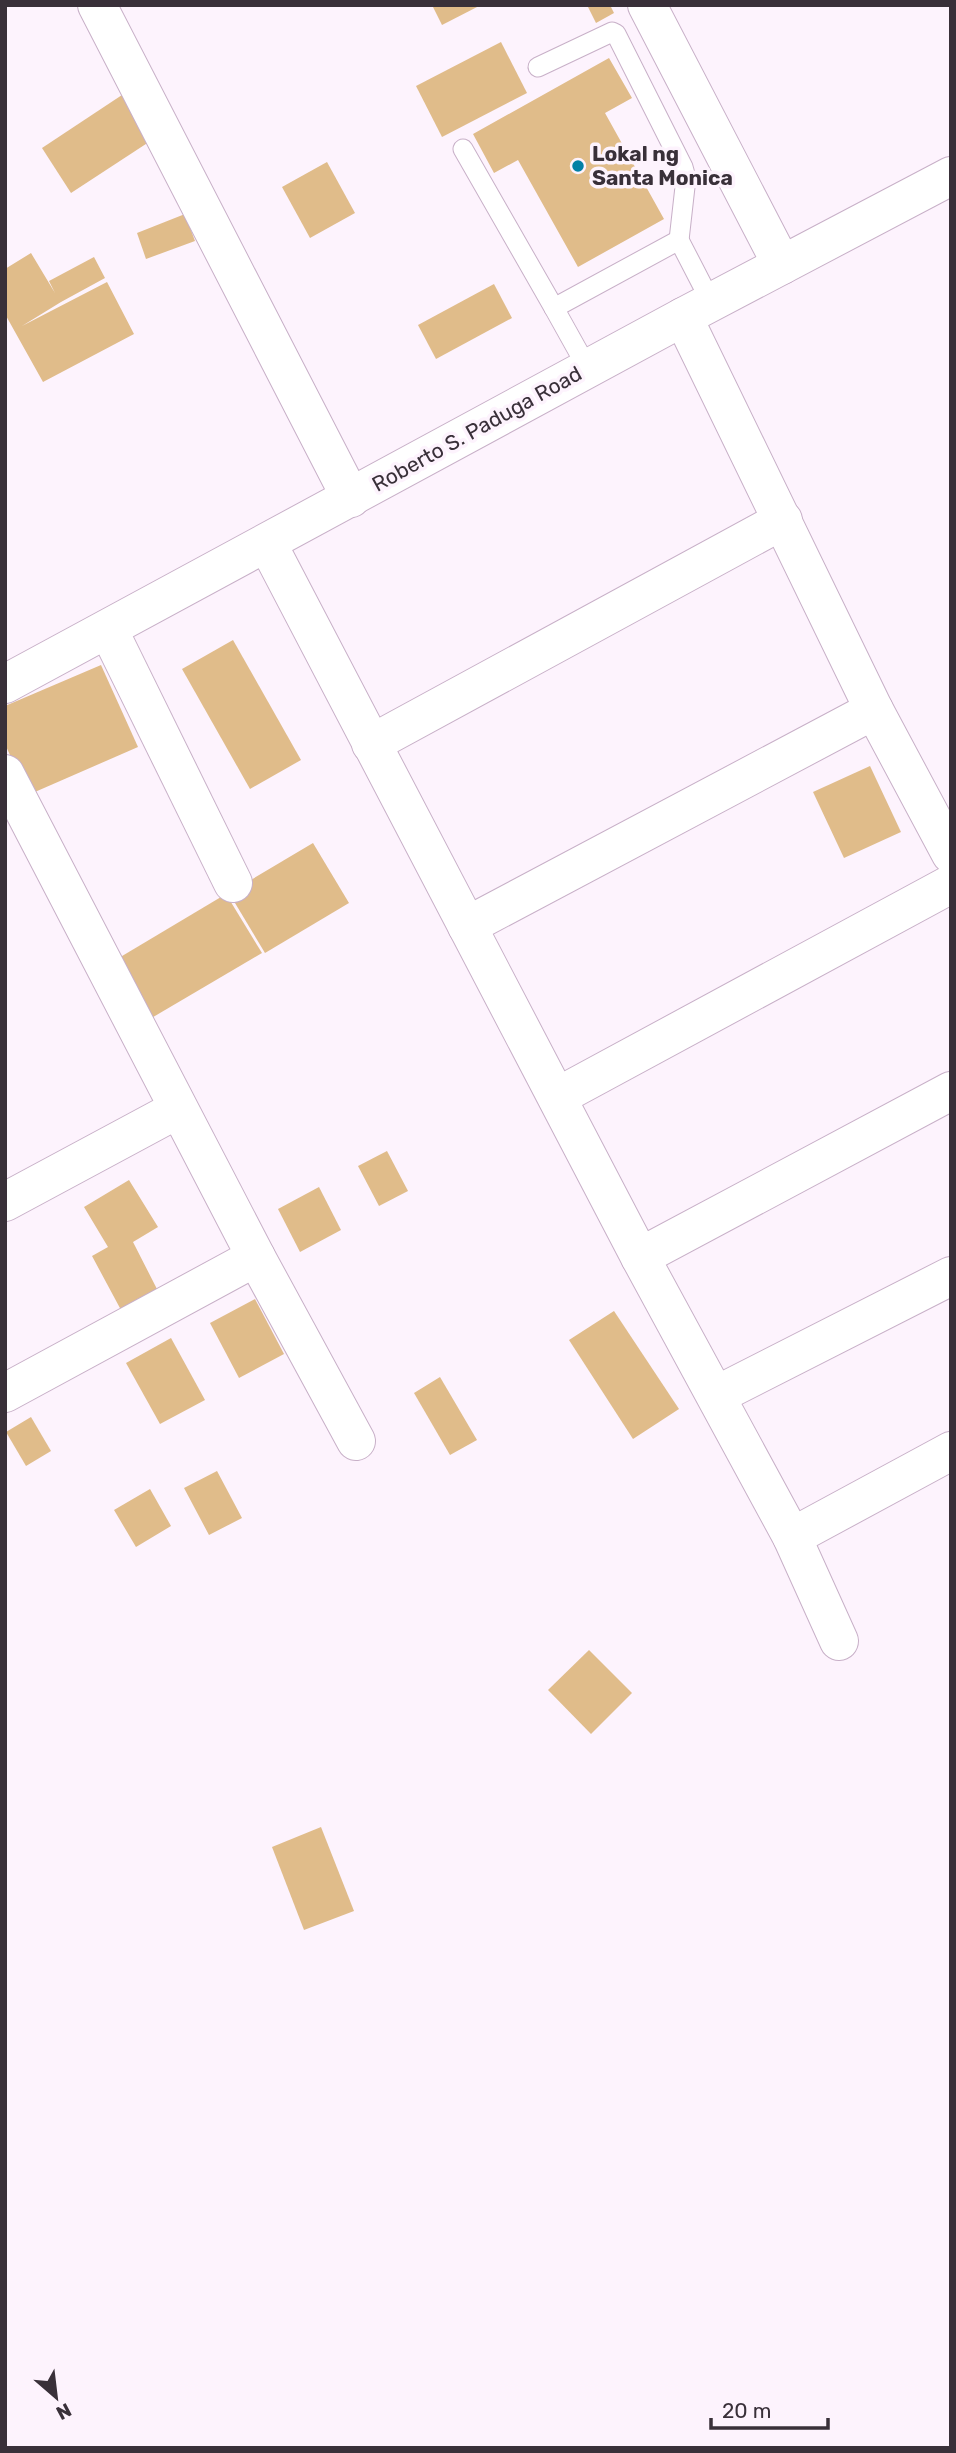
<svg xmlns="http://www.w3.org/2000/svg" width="956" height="2453" viewBox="0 0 956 2453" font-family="Rubik,sans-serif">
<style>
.building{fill:#e0bc8a}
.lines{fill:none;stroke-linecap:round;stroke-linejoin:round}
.service-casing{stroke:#c8b0c8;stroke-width:21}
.minor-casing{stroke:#c8b0c8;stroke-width:40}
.tertiary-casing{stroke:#c8b0c8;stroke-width:40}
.service{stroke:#fff;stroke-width:19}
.minor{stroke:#fff;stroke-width:38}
.tertiary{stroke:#fff;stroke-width:38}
.poi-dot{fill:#0280a5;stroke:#fdf3fd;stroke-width:2.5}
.labels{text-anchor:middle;stroke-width:7;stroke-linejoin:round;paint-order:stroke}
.poi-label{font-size:21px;font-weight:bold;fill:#393039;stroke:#fdf3fd;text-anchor:start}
.street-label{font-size:21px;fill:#393039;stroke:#fdf3fd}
</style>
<rect width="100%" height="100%" fill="#fdf3fd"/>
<!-- building -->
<g class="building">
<path d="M432 5H481L442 25Z"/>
<path d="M587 5H610L614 13 596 23Z"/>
<path d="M501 42 527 93 442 137 416 86Z"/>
<path d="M609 58 632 98 605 113 664 219 578 267 518 160 494 173 473 134Z"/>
<path d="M122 95 152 140 71 193 42 148Z"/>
<path d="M327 162 355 213 310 238 282 187Z"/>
<path d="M185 214 195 241 146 259 137 233Z"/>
<path d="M31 253 55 293 49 281 94 257 105 278 61 302 22 326 107 282 134 334 43 382 5 314V269Z"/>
<path d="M494 284 512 318 436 359 418 325Z"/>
<path d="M233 640 301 760 250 789 182 669Z"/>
<path d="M101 665 138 747 28 795 5 744V706Z"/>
<path d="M870 766 901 832 844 858 813 792Z"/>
<path d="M313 843 349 903 265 953 229 893Z"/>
<path d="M226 894 262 953 143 1023 107 965Z"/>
<path d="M387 1151 408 1191 379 1206 358 1166Z"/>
<path d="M129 1180 158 1227 133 1242 158 1291 121 1310 92 1256 108 1247 84 1207Z"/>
<path d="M319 1187 341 1230 300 1252 278 1209Z"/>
<path d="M255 1299 284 1354 239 1378 210 1323Z"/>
<path d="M614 1311 679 1409 633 1439 569 1340Z"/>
<path d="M171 1338 205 1400 160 1424 126 1363Z"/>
<path d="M440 1377 477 1440 450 1455 414 1393Z"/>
<path d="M31 1417 51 1451 26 1466 6 1432Z"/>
<path d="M217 1471 242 1518 209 1535 184 1488Z"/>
<path d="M150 1489 171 1526 136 1547 114 1510Z"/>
<path d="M589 1650 632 1693 591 1734 548 1690Z"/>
<path d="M321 1827 354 1911 304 1930 272 1847Z"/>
</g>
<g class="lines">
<defs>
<g id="service">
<path d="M538 67 612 32 616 34 683 167 686 178 679 240"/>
<path d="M463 149 554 308"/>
<path d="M588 369 554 308 679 240 711 302"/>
</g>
<g id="minor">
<path d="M97 5 351 498"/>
<path d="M647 5 782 265"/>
<path d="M683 317 874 710 951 854"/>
<path d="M267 543 640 1257 792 1537 839 1641"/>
<path d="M108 629 233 883"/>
<path d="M371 744 783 520"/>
<path d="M5 774 256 1257 5 1393"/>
<path d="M467 926 874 710"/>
<path d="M557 1097 951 884"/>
<path d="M5 1202 178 1109"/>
<path d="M256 1257 356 1441"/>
<path d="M640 1257 951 1091"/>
<path d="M717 1395 951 1276"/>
<path d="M792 1537 951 1451"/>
</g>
<path id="tertiary" d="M5 684 683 317 951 176"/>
</defs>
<!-- service casing -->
<use href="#service" class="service-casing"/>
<!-- minor casing -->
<use href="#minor" class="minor-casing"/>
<!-- tertiary casing -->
<use href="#tertiary" class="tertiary-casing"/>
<!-- service -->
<use href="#service" class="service"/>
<!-- minor -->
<use href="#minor" class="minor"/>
<!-- tertiary -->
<use href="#tertiary" class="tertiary"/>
</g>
<!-- markers -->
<circle class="poi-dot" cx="578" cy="166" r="7"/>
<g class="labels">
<!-- poi labels -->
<g class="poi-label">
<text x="592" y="161">Lokal ng<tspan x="592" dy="24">Santa Monica</tspan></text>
</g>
<!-- street labels -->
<g class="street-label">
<text transform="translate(477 429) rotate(-29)" y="7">Roberto S. Paduga Road</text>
</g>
</g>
<!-- border -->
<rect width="956" height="2453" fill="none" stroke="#393039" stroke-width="14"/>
<!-- north arrow -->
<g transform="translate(56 2397) rotate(152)" stroke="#fdf3fd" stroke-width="5" paint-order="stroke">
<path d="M0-5L12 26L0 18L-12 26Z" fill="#393039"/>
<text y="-10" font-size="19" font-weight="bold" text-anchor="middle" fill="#393039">N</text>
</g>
<!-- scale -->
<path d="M711 2418v10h117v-10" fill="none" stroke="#393039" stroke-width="3.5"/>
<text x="722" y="2418" font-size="21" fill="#393039" stroke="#fdf3fd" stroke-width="5" paint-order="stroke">20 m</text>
</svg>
